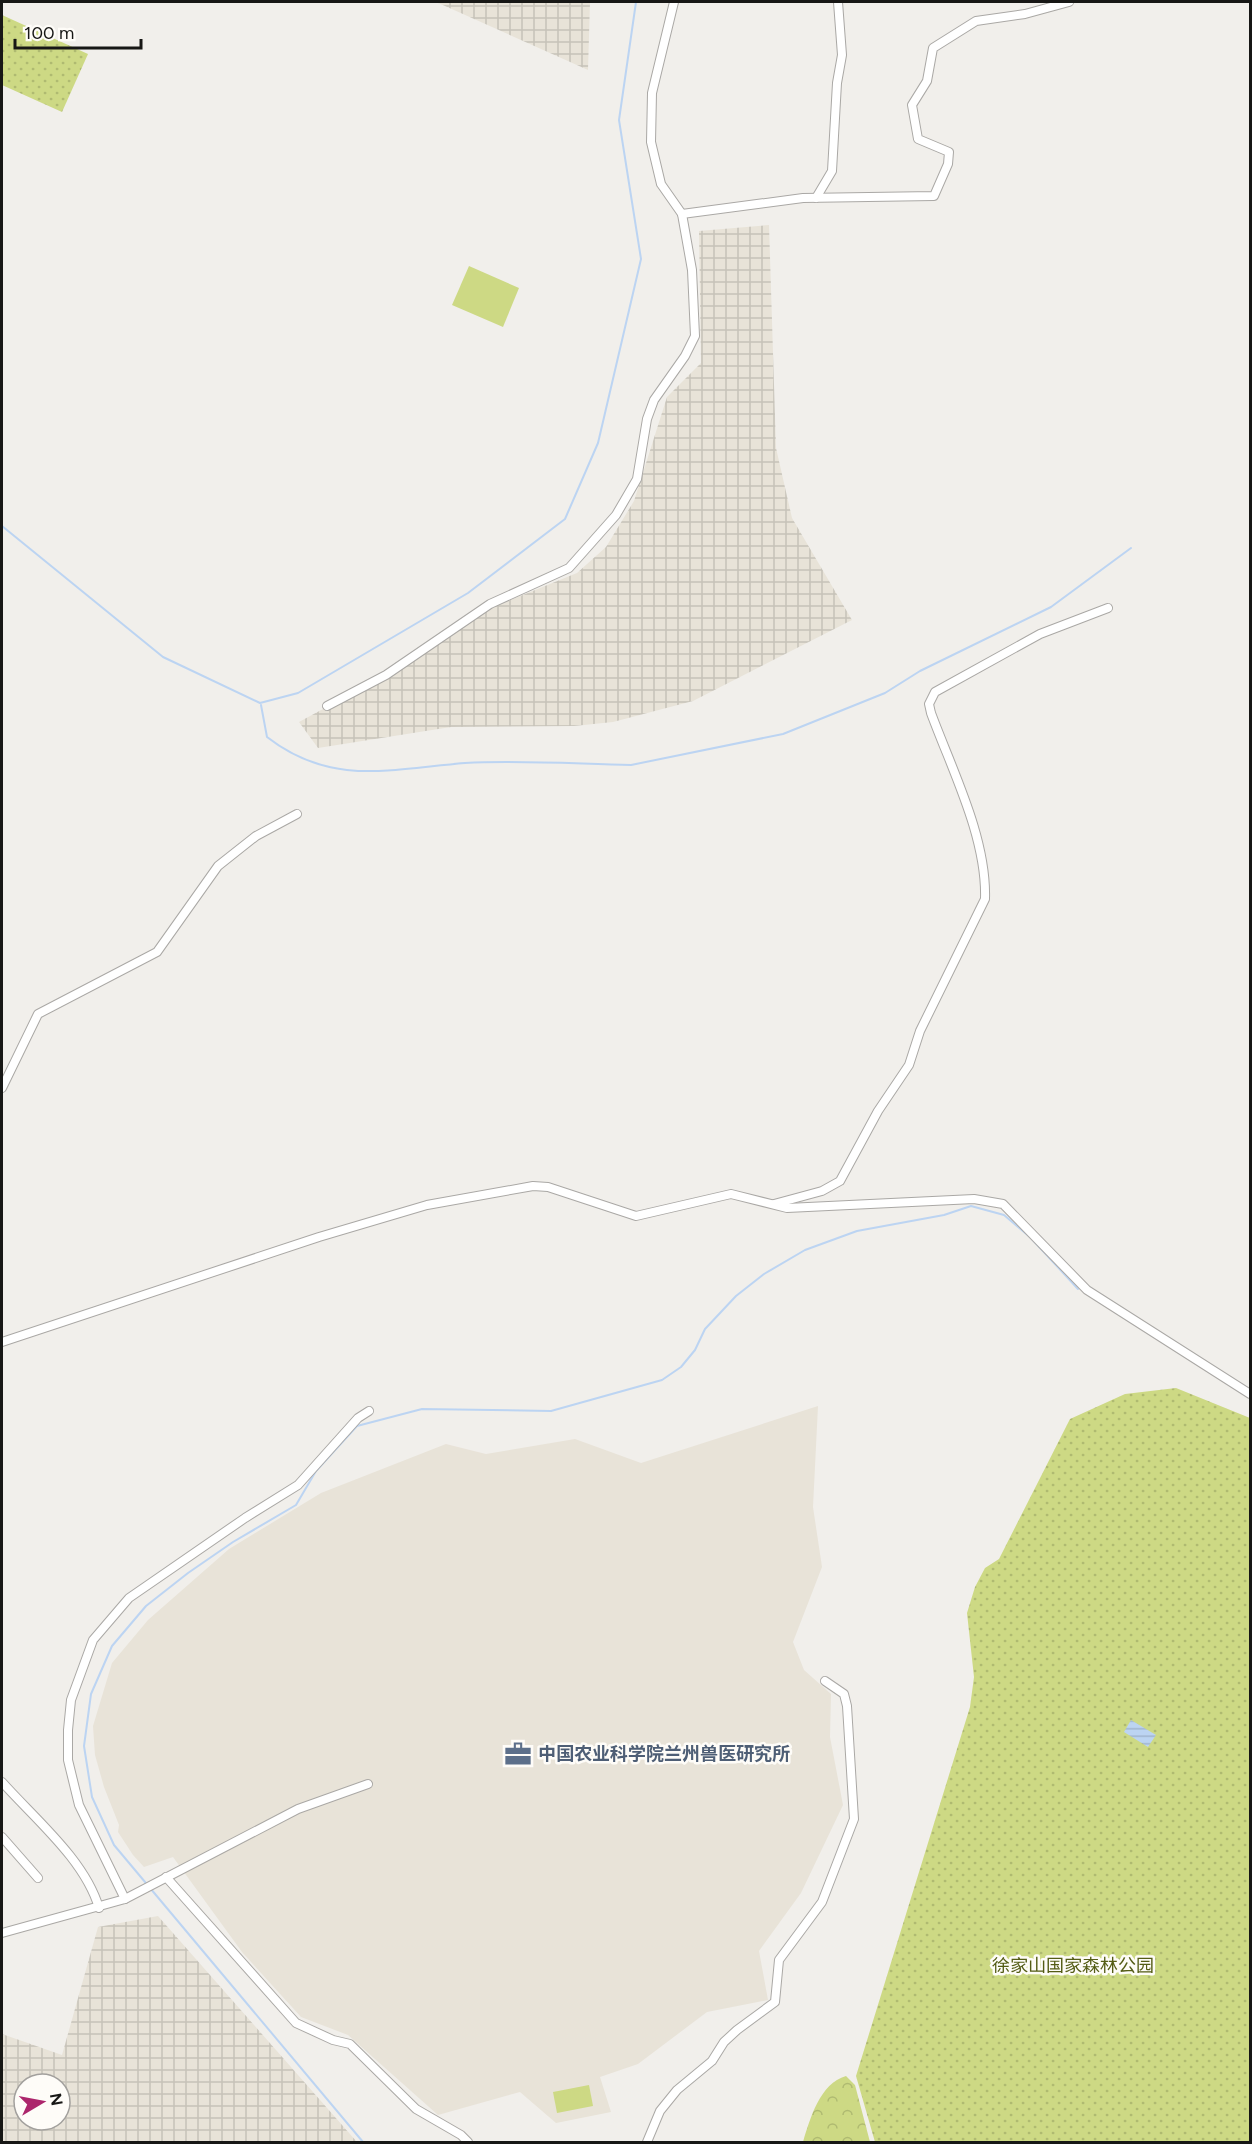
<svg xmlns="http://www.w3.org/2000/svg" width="1252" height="2144" viewBox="0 0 1252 2144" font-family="Figtree,'Noto Sans SC',sans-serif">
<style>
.built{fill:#e8e3d8}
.industrial{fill:url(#industrial-grid);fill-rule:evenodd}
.grass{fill:#cdd984}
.forest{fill:url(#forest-crowns)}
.park{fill:url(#park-dots)}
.water{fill:url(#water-rules)}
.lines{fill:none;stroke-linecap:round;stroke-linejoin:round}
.stream{stroke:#bcd4f2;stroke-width:2}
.minor-casing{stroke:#aaa8a5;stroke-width:10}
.minor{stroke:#fff;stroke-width:8}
.labels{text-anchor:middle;stroke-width:5;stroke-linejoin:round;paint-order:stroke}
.service-label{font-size:18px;font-weight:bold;fill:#4e5e75;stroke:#fefcf8;text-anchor:start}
.park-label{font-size:18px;fill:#545c15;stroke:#fefcf8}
</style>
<defs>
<pattern id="industrial-grid" width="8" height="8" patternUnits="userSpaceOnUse" patternTransform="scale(1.5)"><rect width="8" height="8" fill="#e8e3d8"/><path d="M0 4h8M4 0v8" fill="none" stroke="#c6c2b8"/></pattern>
<pattern id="forest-crowns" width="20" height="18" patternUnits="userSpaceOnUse" patternTransform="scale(1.5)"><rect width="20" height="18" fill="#cdd984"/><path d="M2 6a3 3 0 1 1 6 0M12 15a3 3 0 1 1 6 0" fill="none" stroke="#afba71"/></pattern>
<pattern id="park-dots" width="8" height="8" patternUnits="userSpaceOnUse" patternTransform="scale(1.5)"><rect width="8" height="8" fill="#cdd984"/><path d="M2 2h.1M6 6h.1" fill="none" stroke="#afba71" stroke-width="1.8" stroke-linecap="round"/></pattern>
<pattern id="water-rules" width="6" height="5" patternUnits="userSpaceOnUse" patternTransform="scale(1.5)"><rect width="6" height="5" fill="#bcd4f2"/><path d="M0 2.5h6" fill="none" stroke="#a1b5cf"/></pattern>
</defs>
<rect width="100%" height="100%" fill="#f1efeb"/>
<!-- built -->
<path class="built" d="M818 1406 813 1507 822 1567 793 1642 804 1670 831 1694 830 1737 843 1805 801 1893 759 1951 768 2000 707 2012 638 2064 600 2077 611 2112 556 2123 520 2092 438 2115 348 2035 301 2017 242 1952 173 1857 144 1867 133 1855 118 1832 119 1825 104 1787 95 1755 93 1726 112 1663 148 1620 229 1549 321 1493 446 1444 486 1454 575 1439 641 1463Z"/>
<!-- industrial -->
<g class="industrial">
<path d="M436 2H590L588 70Z"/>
<path d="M769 225 776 448 792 518 852 620 693 701 613 722 574 726 451 727 318 748 299 722 404 665 486 610 577 573 606 547 634 501 667 397 701 363 699 231Z"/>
<path d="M158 1916 357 2142H2V2034L62 2055 98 1927ZM24 2084H60V2120H24Z"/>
</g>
<!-- grass -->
<g class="grass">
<path d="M469 266 519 288 503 327 452 305Z"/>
<path d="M589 2085 593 2106 557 2113 553 2092Z"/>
</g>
<!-- forest -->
<path class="forest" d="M846 2076 855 2085 870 2142H803C810 2119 820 2083 846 2076Z"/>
<!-- park -->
<g class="park">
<path d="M2 15 88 54 62 112 2 85Z"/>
<path d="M1176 1388 1250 1418V2142H875L856 2076 970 1707 974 1677 967 1613 975 1587 985 1568 999 1559 1070 1419 1125 1394Z"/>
</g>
<!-- water -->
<path class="water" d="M1131 1720 1156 1735 1148 1747 1124 1732Z"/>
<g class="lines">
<!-- stream -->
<g class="stream">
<path d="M2 526 163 657 260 703 298 693 468 593 565 519 598 443 641 259 619 120 636 2"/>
<path d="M261 705 267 737C331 787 392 769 465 763 520 760 577 764 631 765L783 734 885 693 920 671 1051 607 1131 548"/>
<path d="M363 2142 114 1845 92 1797 84 1746 91 1694 112 1646 146 1606 188 1573 233 1542 296 1505 316 1471 357 1426 422 1409 551 1411 662 1380 681 1367 695 1350 705 1329 736 1296 764 1274 805 1250 857 1231 944 1215 971 1206 1004 1215 1030 1237 1078 1289"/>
</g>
<defs>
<g id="minor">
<path d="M816 198 832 171 837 83 842 55 838 2"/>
<path d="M682 214 803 198 934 196 948 164 949 152 918 139 912 105 927 81 933 48 976 21 1025 14 1069 2"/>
<path d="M327 706 386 675 490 604 569 568 616 515 637 479 647 419 654 400 685 356 695 336 692 270 682 214 661 184 651 142 652 93 674 2"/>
<path d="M2 1088 38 1014 157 952 218 866 256 836 297 814"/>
<path d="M774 1204 822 1191 840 1181 878 1111 909 1065 920 1031 985 899C987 838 952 770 931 713L929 704 935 692 1040 634 1108 608"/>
<path d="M2 1342 319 1237 427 1205 533 1186 548 1187 636 1216 731 1194 787 1208 974 1199 1003 1204 1087 1290 1250 1394"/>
<path d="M2 1782C35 1819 85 1860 99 1908"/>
<path d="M2 1837 38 1878"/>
<path d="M166 1877 296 2023 333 2040 350 2044 416 2109 461 2135 468 2142"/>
<path d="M125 1899 79 1805 68 1760V1730L71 1700 93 1640 129 1598 245 1518 298 1485 358 1418 369 1411"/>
<path d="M2 1933 125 1899 298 1809 368 1784"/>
<path d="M647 2142 660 2111 677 2090 712 2061 724 2042 737 2030 775 2002 779 1960 822 1902 854 1819 847 1706 844 1694 825 1681"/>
</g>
</defs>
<!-- minor casing -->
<use href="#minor" class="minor-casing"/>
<!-- minor -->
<use href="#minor" class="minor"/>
</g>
<!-- icons -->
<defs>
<symbol id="office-bare" viewBox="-9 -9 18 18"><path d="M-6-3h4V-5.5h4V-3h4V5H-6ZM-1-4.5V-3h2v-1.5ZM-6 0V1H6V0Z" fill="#5c6f8a" stroke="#fefcf8" stroke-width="2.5" paint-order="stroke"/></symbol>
</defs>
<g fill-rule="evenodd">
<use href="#office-bare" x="499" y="1735" width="38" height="38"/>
</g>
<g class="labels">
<!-- service labels -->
<g class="service-label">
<text x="538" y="1760">中国农业科学院兰州兽医研究所</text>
</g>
<!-- park labels -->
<g class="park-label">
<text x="1073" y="1972">徐家山国家森林公园</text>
</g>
</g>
<!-- border -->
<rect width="1252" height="2144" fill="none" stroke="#171715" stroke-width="6"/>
<!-- north arrow -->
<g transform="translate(42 2102) rotate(80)"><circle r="28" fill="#fefcf8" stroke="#a2a09d" stroke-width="1.5"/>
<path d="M0-4.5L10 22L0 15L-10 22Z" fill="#ac266c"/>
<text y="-9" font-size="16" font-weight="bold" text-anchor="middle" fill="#171715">N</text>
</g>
<!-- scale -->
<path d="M15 39v9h126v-9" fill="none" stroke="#171715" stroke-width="3"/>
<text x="24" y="39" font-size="18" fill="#171715" stroke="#fefcf8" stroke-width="4.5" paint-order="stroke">100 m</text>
</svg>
